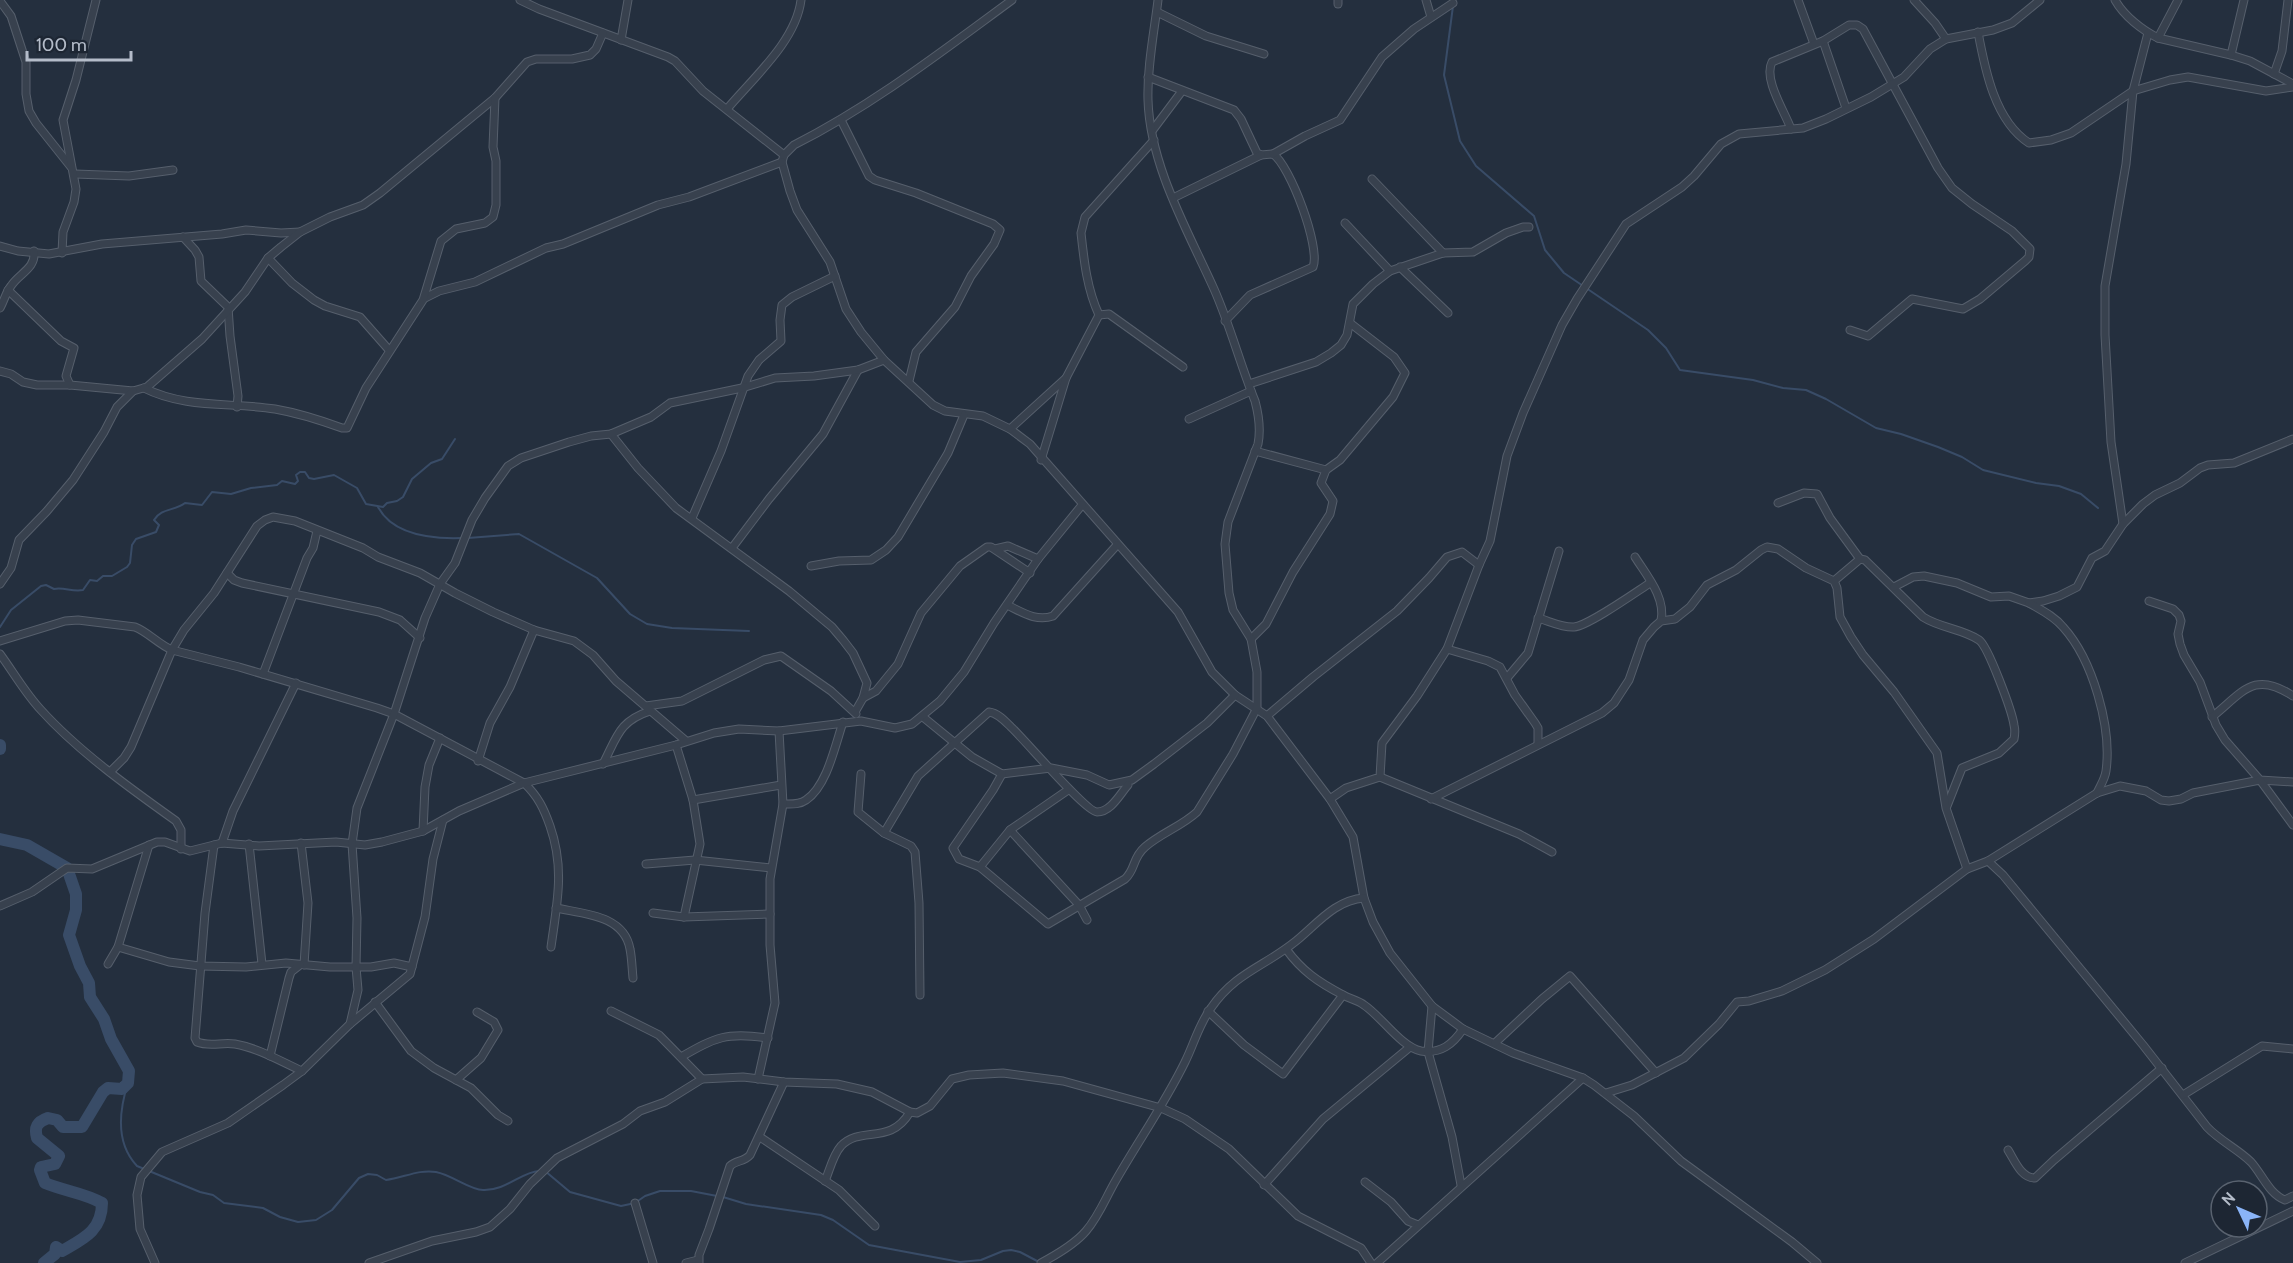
<svg xmlns="http://www.w3.org/2000/svg" width="2293" height="1263" viewBox="0 0 2293 1263" font-family="Cabin,sans-serif">
<style>
.lines{fill:none;stroke-linecap:round;stroke-linejoin:round}
.stream{stroke:#394c67;stroke-width:2}
.river{stroke:#394c67;stroke-width:12}
.street-casing{stroke:#565f6c;stroke-width:9}
.street{stroke:#38414e;stroke-width:7}
</style>
<rect width="100%" height="100%" fill="#242f3e"/>
<g class="lines">
<!-- stream -->
<g class="stream">
<path d="M1453 6 1444 75 1460 141 1476 166 1534 216 1545 250 1564 273 1648 330 1666 348 1680 370 1753 380 1783 388 1806 390 1826 399 1876 428 1901 434 1938 447 1962 457 1983 470 2036 483 2059 486 2081 494 2098 508"/>
<path d="M378 507C393 535 433 539 462 538"/>
<path d="M468 538 519 534 597 578 630 614 647 624 672 628 749 631"/>
<path d="M0 627 11 610 41 586 46 585 54 589C64 587 72 592 83 590L90 580 97 581 103 576H112L127 567 130 563 132 545 136 539 156 532 159 525 154 520C161 508 175 511 185 503L202 505 212 492 231 494 251 488 277 485 282 481 295 484 298 481 296 475 300 472H305L309 478 314 479 334 475 357 488 366 504 383 507 387 503 397 501 403 497 412 479 431 463 442 459 455 439"/>
<path d="M128 1083C119 1111 115 1143 137 1166L200 1192 213 1195 224 1203 263 1208 280 1217 298 1222 316 1220 332 1210 359 1178 368 1174 377 1175 386 1180C403 1178 419 1169 436 1172 452 1175 470 1190 483 1190 506 1191 521 1172 539 1171"/>
<path d="M545 1171 570 1192 621 1206 635 1203 645 1196 660 1191H691L717 1196"/>
<path d="M723 1197 746 1204 821 1215 833 1220 869 1245 960 1262 981 1260 1003 1251 1011 1250 1020 1252 1039 1262"/>
</g>
<!-- river -->
<g class="river">
<path d="M0 745V749"/>
<path d="M0 839 27 845 67 868 76 894V910L69 935 80 966 89 983 90 997 104 1019 111 1039 129 1071 128 1083 122 1089 108 1088 103 1092 82 1127H63L57 1120 48 1118C37 1122 34 1127 37 1138L59 1156 55 1164 41 1167 40 1170 45 1183C64 1191 85 1193 102 1203 102 1231 83 1239 62 1251L56 1247 55 1254 44 1263"/>
</g>
<defs>
<g id="street">
<path d="M520 0 539 9 668 57 675 61 703 91 784 155"/>
<path d="M1012 0C941 52 873 105 794 145L784 155 782 162 790 191 797 210 830 262 846 309 861 332 884 360 933 405 945 411 983 416 1010 429 1030 444 1178 612 1212 672 1235 695 1267 716 1330 799 1353 837 1364 898 1373 922 1390 953 1432 1006 1463 1029 1513 1053 1583 1078 1594 1085 1634 1116 1681 1161 1792 1242 1817 1263"/>
<path d="M1426 0 1431 17"/>
<path d="M1798 0 1814 44"/>
<path d="M1914 0 1935 23 1946 39"/>
<path d="M2115 0C2124 16 2142 30 2158 38L2231 55 2250 61 2293 84"/>
<path d="M0 1 11 16 26 62V94L29 111 36 123 71 167"/>
<path d="M1338 4V0"/>
<path d="M1157 12 1206 36 1264 54"/>
<path d="M1978 32C1985 70 1995 121 2029 143L2051 140 2071 133 2133 91 2170 80 2188 77 2266 91 2293 87"/>
<path d="M2158 38 2178 0"/>
<path d="M621 40 628 0"/>
<path d="M1823 41 1846 108"/>
<path d="M2231 55 2244 0"/>
<path d="M2274 74 2282 51 2288 0"/>
<path d="M1148 77 1234 110 1241 119 1257 153 1261 155 1273 154C1290 165 1321 248 1313 267L1250 295 1225 321"/>
<path d="M727 109C753 78 796 41 801 0"/>
<path d="M841 120 869 176 875 180 916 193 993 224 1000 230 994 244 971 276 955 307 916 352 909 381"/>
<path d="M1791 129C1785 112 1763 79 1772 62L1823 41 1849 25H1857L1863 29 1938 168 1952 188 1972 204 2012 231 2030 249 2029 257 2025 261 1980 299 1963 309 1912 299 1868 336 1850 330"/>
<path d="M1152 131 1182 91"/>
<path d="M1273 154 1305 136 1340 120 1382 57 1414 29 1453 3"/>
<path d="M75 174 129 176 173 170"/>
<path d="M1372 179 1443 253"/>
<path d="M1173 198 1261 155"/>
<path d="M1345 223 1390 271"/>
<path d="M183 237 195 250 199 257 201 281 228 307 230 336 238 396 237 407"/>
<path d="M0 246 18 251 49 254 102 244 222 234 246 230 281 233 300 232"/>
<path d="M62 253 63 232 74 202 76 189 63 120 76 80 96 0"/>
<path d="M268 258 292 283 314 300 325 306 360 317 389 350"/>
<path d="M1400 267 1448 313"/>
<path d="M8 290 61 341 74 348 66 376 70 385"/>
<path d="M425 298 439 291 475 282 546 248 563 244 658 205 689 197 782 162"/>
<path d="M0 308C4 301 6 292 11 286 19 273 36 269 34 251"/>
<path d="M1099 315 1109 314 1116 319 1183 367"/>
<path d="M0 371 11 374 23 382 37 385H70L133 391 147 387 202 339 245 292 268 258 281 247 300 232 330 217 363 205 380 193 495 98 527 62 536 59H572L590 55 596 49 603 33"/>
<path d="M1249 384 1316 362 1331 353 1341 345 1347 335 1353 304 1373 284 1390 271 1443 253 1473 252 1506 233 1523 227H1529"/>
<path d="M144 388C186 409 230 402 275 409 298 413 320 420 342 428H347L366 388 423 300 441 241 456 229 485 223 493 217 496 205V161L493 147 495 98"/>
<path d="M1189 419 1251 391"/>
<path d="M1010 429 1066 378"/>
<path d="M611 434 638 468 676 508 789 591 832 627 843 640 853 653 867 683 863 698 855 712"/>
<path d="M1255 451 1326 470"/>
<path d="M1041 460 1066 378 1099 315C1087 289 1084 261 1081 233L1085 217 1154 140"/>
<path d="M1778 503 1804 493 1817 494 1830 518 1860 559"/>
<path d="M692 518 721 451 748 376 759 360 781 341 780 320 782 305 792 297 835 276"/>
<path d="M2123 524 2111 442 2105 335V286L2126 164 2133 91 2148 33"/>
<path d="M732 548 769 499 823 434 858 370"/>
<path d="M995 549 1008 546 1038 559"/>
<path d="M1635 557C1647 576 1666 598 1661 621"/>
<path d="M811 566 839 561 871 560 886 550 898 537 948 453 964 415"/>
<path d="M227 573 234 580 242 583 379 612 400 620 420 638"/>
<path d="M1834 581 1860 559 1865 560 1923 617C1940 628 1963 629 1979 640 1988 646 2012 711 2014 725 2015 729 2015 734 2014 739L1999 753 1962 768 1947 806"/>
<path d="M0 584 11 568 19 540 47 511 73 480 104 432 117 407 133 391"/>
<path d="M1894 587 1913 577 1924 576 1957 583 1991 597 2009 596 2029 603 2043 601 2059 596 2077 587 2092 558 2105 551 2123 524 2143 504 2155 495 2180 483 2200 468 2208 465 2234 463 2293 439"/>
<path d="M2149 601 2173 609 2179 615 2181 621 2178 634 2180 644 2184 655 2200 682 2216 725 2225 740 2260 780 2293 782"/>
<path d="M2029 603C2041 610 2054 616 2063 627 2093 660 2112 728 2106 771 2105 779 2100 786 2097 793"/>
<path d="M1007 605C1022 612 1036 622 1053 616L1117 545"/>
<path d="M1538 618C1549 621 1563 628 1574 627 1588 626 1636 592 1650 583"/>
<path d="M1251 639 1266 624 1293 572 1330 514 1333 501 1321 483 1326 470 1340 460 1393 397 1405 373 1394 357 1350 323"/>
<path d="M0 641 65 621 78 620 135 627C148 632 158 644 172 650L239 667 377 708 394 714 524 783C538 796 544 809 550 826 565 869 557 903 551 947"/>
<path d="M1447 649 1488 661 1500 667 1515 695 1535 723 1538 728V744"/>
<path d="M0 654C14 673 25 693 41 710 78 751 131 789 176 821L181 830V849"/>
<path d="M263 674 307 558 313 548 317 531"/>
<path d="M1507 678 1528 653 1559 551"/>
<path d="M863 698 876 691 898 664 921 613 960 566 987 547H991L1030 573"/>
<path d="M646 706 682 701 764 660 781 656 831 691 856 714"/>
<path d="M1267 716 1313 677 1397 611 1429 578 1447 557 1462 552 1479 565"/>
<path d="M923 717 972 757 1002 774 1051 768 1087 775 1109 785 1132 780 1154 764 1207 723 1235 695"/>
<path d="M2212 717C2243 692 2254 670 2293 696"/>
<path d="M676 745 693 800 700 844 684 917"/>
<path d="M478 761 490 723 510 687 534 630"/>
<path d="M603 764C617 737 619 721 650 711"/>
<path d="M110 772 124 758 131 747 172 650 184 630 214 593 257 526 265 520 273 517 295 521 363 548 378 557 420 573 455 593 493 612 534 630 574 641 593 655 616 681 686 741"/>
<path d="M861 774 858 812 884 833 911 846 915 852 919 903 920 995"/>
<path d="M1002 774 993 790 953 848 959 859 980 867 1048 924 1125 879C1136 869 1132 858 1145 847 1161 833 1182 826 1197 812L1233 754 1257 708V672L1251 639 1233 610 1229 593 1225 544 1228 522 1258 444C1261 429 1259 416 1255 401 1240 364 1230 325 1214 289 1188 231 1150 166 1148 100 1147 67 1154 33 1158 0"/>
<path d="M1380 777 1519 834 1552 852"/>
<path d="M1330 799 1346 788 1380 777 1382 743 1417 696 1447 649 1479 565 1490 541 1507 456 1523 413 1562 325 1577 299 1626 224 1682 187 1694 176 1721 144 1739 134 1803 128 1826 119 1871 97 1904 77 1930 49 1946 39 1993 30 2012 23 2040 0"/>
<path d="M1431 799 1602 713 1614 703 1629 680 1643 640 1654 627 1661 621 1675 619 1690 607 1707 585 1736 570 1761 550 1767 547 1778 549 1806 568 1834 581 1837 588 1840 617 1851 637 1863 655 1894 692 1937 753 1946 808 1967 869"/>
<path d="M693 800 781 785"/>
<path d="M783 804C791 804 799 805 806 800 827 786 835 746 843 722"/>
<path d="M1010 830 1079 905 1087 920"/>
<path d="M423 831 425 787 429 765 440 738"/>
<path d="M884 833 918 776 989 712C998 713 1005 721 1011 727 1025 740 1086 812 1097 812 1111 812 1120 794 1128 785"/>
<path d="M222 843 233 811 296 683"/>
<path d="M301 843 308 903 304 965"/>
<path d="M249 844 262 964"/>
<path d="M214 845 205 913 195 1038 197 1042C209 1047 222 1042 235 1044 258 1048 280 1061 302 1071"/>
<path d="M1988 861 2003 875 2143 1045 2207 1127C2220 1141 2238 1149 2251 1162 2262 1174 2269 1194 2285 1200L2293 1196"/>
<path d="M646 864 695 860 771 868"/>
<path d="M980 867 1010 830 1068 790"/>
<path d="M0 906 32 892 67 868 92 869 157 842H165L190 851 222 843 259 846 336 842 365 845 382 842 423 831 459 811 524 783 676 745 714 733 739 729 779 731 861 721 895 728 912 724 940 701 964 672 994 623 1038 559 1082 505"/>
<path d="M556 908C584 914 624 915 630 949 632 959 632 969 633 978"/>
<path d="M653 913 684 917 770 914"/>
<path d="M118 947 169 962 200 966 246 967 286 963 330 967H371L394 963 412 967"/>
<path d="M1286 949C1302 971 1318 982 1343 995 1350 999 1358 1000 1364 1005 1381 1016 1401 1047 1421 1051 1441 1054 1453 1044 1463 1029"/>
<path d="M108 964 118 947 149 845"/>
<path d="M375 1002 411 1051 434 1068 471 1088 498 1115 508 1121"/>
<path d="M1432 1006 1428 1052 1452 1137 1461 1185"/>
<path d="M611 1011 659 1035 702 1079"/>
<path d="M1208 1011 1244 1045 1283 1074 1343 995"/>
<path d="M350 1024 358 990 356 967 357 918 352 844 357 808 394 714 425 618 440 584 455 563 472 520 485 498 508 466 521 458 569 442 591 436 611 434 651 417 670 403 742 388 775 378 814 376 858 370 884 360"/>
<path d="M1495 1043 1542 999 1570 976 1656 1073"/>
<path d="M270 1056 289 978 291 972 300 965"/>
<path d="M681 1057C716 1037 726 1032 768 1038"/>
<path d="M758 1079 775 1003 770 945V879L783 804 779 731"/>
<path d="M456 1080 481 1058 498 1030 494 1022 477 1012"/>
<path d="M1606 1093 1632 1085 1684 1058 1719 1024 1737 1002 1749 1001 1782 991 1825 970 1874 939 1967 869 1988 861 2097 793 2120 786 2146 791 2161 800 2169 801 2181 799 2193 793 2260 780 2293 825"/>
<path d="M2183 1095 2262 1046 2293 1049"/>
<path d="M760 1137 839 1190 875 1226"/>
<path d="M2008 1150C2015 1161 2021 1178 2035 1178L2054 1160 2162 1068"/>
<path d="M825 1181C830 1169 833 1155 841 1146 861 1125 890 1146 910 1112"/>
<path d="M1365 1182 1391 1202 1408 1221 1418 1225"/>
<path d="M1264 1185 1323 1119 1410 1047"/>
<path d="M635 1203 653 1263"/>
<path d="M155 1263 140 1229 137 1195 141 1177 162 1152 228 1123 283 1085 302 1071 350 1024 410 974 425 917 433 859 443 820"/>
<path d="M369 1263 432 1241 476 1232 490 1227 510 1209 530 1184 557 1158 623 1124 640 1111 665 1102 702 1079 743 1077 784 1082 837 1084 872 1092 910 1112 917 1113 930 1106 952 1079 969 1075 1003 1073 1063 1081 1161 1108 1185 1119 1229 1149 1298 1216 1361 1248 1371 1263"/>
<path d="M686 1263 698 1260"/>
<path d="M699 1263V1255L709 1229 730 1166C736 1160 744 1162 750 1155L784 1082"/>
<path d="M1041 1263C1056 1255 1075 1244 1086 1231 1099 1216 1106 1197 1116 1180 1139 1140 1165 1103 1185 1062 1194 1044 1199 1024 1211 1008 1236 972 1264 967 1296 941 1317 924 1335 900 1364 898"/>
<path d="M1377 1263 1583 1078"/>
<path d="M2185 1263 2293 1211"/>
</g>
</defs>
<!-- street casing -->
<use href="#street" class="street-casing"/>
<!-- street -->
<use href="#street" class="street"/>
</g>
<!-- north arrow -->
<g transform="translate(2239 1209) rotate(314)"><circle r="28" fill="#1d2633" stroke="#59626f" stroke-width="1.5"/>
<path d="M0-4.5L10 22L0 15L-10 22Z" fill="#8ab4f8"/>
<text y="-9" font-size="16" font-weight="bold" text-anchor="middle" fill="#b4bcc9">N</text>
</g>
<!-- scale -->
<path d="M27 51v9h104v-9" fill="none" stroke="#b4bcc9" stroke-width="3"/>
<text x="36" y="51" font-size="18" fill="#b4bcc9" stroke="#1d2633" stroke-width="4.5" paint-order="stroke">100 m</text>
</svg>
